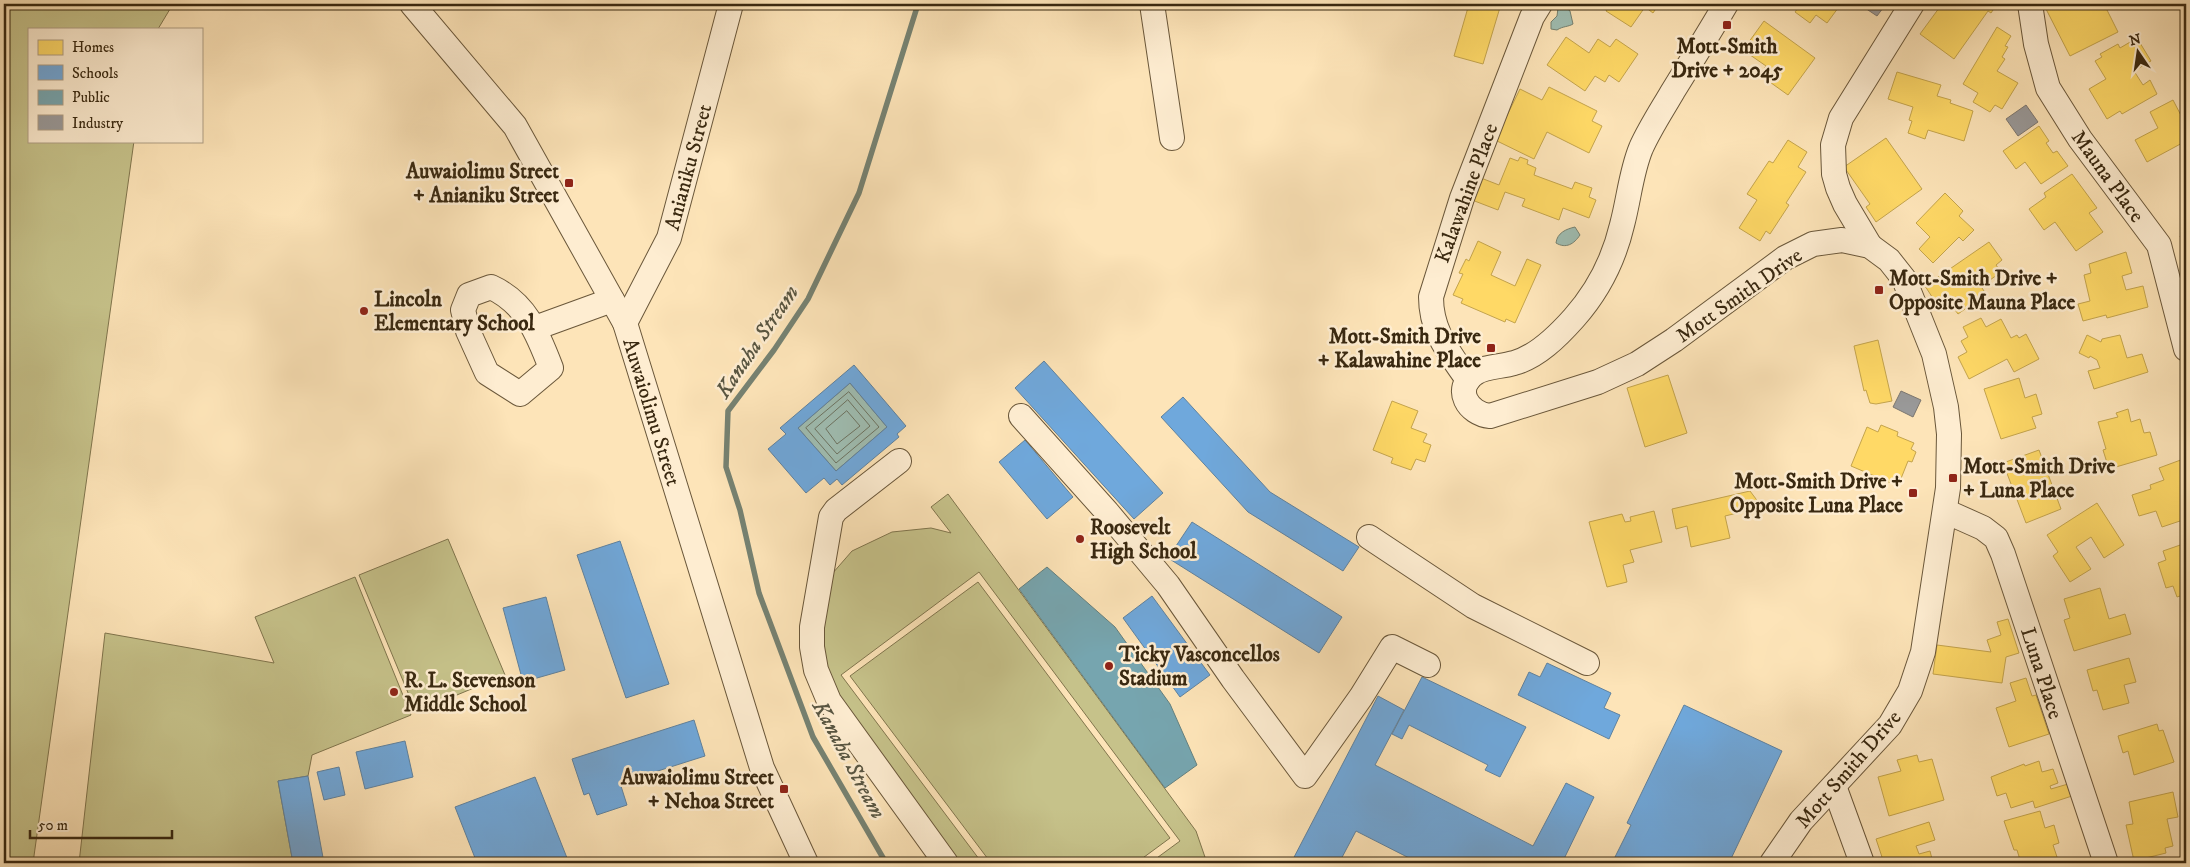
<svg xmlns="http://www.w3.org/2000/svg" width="2190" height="867" viewBox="0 0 2190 867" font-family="'IM FELL DW Pica',serif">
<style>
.green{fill:#c6c28a;stroke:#80754d}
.water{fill:#9fbeb3;stroke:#768272}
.homes{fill:#ffd966;stroke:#c4a44c}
.schools{fill:#6fa8dc;stroke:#5f829f;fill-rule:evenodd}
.public{fill:#76a5af;stroke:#64807f}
.industry{fill:#999;stroke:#7c7770}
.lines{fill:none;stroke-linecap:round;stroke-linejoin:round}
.shore{stroke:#6c7362;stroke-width:1}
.stream{stroke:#768272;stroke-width:5.5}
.minor-casing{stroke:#6a573a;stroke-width:26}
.minor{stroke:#feedd1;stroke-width:24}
.poi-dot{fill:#8f2418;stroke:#feedd1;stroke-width:2}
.labels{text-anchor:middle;stroke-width:5;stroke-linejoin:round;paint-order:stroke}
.poi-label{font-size:21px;font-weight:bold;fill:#392810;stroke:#feedd1;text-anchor:start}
.street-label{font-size:21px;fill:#392810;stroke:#feedd1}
.water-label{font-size:22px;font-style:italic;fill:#585541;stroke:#feedd1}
</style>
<rect width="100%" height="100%" fill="#fde4b8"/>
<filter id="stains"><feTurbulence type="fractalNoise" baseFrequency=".004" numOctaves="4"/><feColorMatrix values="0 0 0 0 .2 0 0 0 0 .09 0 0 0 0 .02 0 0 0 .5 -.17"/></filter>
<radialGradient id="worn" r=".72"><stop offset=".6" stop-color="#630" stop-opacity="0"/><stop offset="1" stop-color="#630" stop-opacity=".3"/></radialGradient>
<!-- green -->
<g class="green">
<path d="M4 4H173L158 29H29V141H134L33 863H4Z"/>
<path d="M948 494 1196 831 1207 863H1150L1180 841 979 572 841 675 982 863H958L831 693 819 655 825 582 852 551 892 532 931 528 951 533 931 507Z"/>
<path d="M448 539 505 675 416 712 359 575Z"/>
<path d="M355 577 411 715 312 755 308 776 278 781 293 863H79L105 633 274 663 255 617Z"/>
<path d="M978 582 1170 838 1136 863H991L850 676Z"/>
</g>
<!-- water -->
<g class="water">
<path d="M1564 6 1570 11 1573 24C1568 27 1563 26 1557 30L1551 29V22L1557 16 1558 8Z"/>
<path d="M1575 227 1580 235C1574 244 1566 249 1556 243 1557 233 1566 229 1575 227Z"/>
<path d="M850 383 887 427 836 471 798 428Z"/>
</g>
<!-- homes -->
<g class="homes">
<path d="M1469 4H1501L1483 64 1454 56Z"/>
<path d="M1607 4H1659L1653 13 1645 7 1631 27 1606 11 1609 5Z"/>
<path d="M1801 4H1841L1827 23 1816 15 1810 23 1795 12Z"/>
<path d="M1942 4 1946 7 1948 4H1997L1991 13 1988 11 1954 59 1920 34Z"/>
<path d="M2055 4H2104L2118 32 2070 56 2046 9Z"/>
<path d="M1764 21 1815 58 1788 95 1760 75 1766 66 1743 50Z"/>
<path d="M1997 27 2011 36 2005 46 2008 47 2002 57 2005 59 1997 71 2018 83 2002 109 1995 105 1990 112 1973 102 1978 93 1963 84Z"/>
<path d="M1566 37 1589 53 1598 39 1610 47 1616 39 1638 54 1619 82 1609 75 1605 82 1595 76 1585 91 1547 65Z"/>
<path d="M2137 38 2151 61 2134 71 2143 85 2150 80 2157 94 2122 114 2120 111 2107 119 2089 89 2106 79 2095 61 2102 57 2100 54 2118 44 2120 48Z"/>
<path d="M1897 72 1941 85 1937 96 1951 100 1950 103 1973 111 1964 141 1928 130 1925 139 1908 133 1912 121 1909 120 1913 107 1888 99Z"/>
<path d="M1549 87 1597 111 1592 121 1602 126 1589 153 1547 132 1534 159 1495 140 1520 89 1542 100Z"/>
<path d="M2173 100 2186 125V141L2147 162 2135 140 2158 128 2150 112Z"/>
<path d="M2039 126 2049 141 2046 143 2053 153 2057 151 2068 166 2041 184 2025 162 2016 169 2003 151Z"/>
<path d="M1886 138 1922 189 1876 222 1866 207 1870 204 1844 167Z"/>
<path d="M1788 140 1807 152 1798 167 1806 172 1786 203 1789 205 1770 234 1766 231 1760 241 1739 228 1757 200 1747 194 1769 161 1773 163Z"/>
<path d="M1520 157 1528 160 1527 164 1536 168 1534 175 1572 189 1575 182 1592 188 1589 197 1596 200 1589 218 1563 208 1559 220 1522 206 1525 199 1505 192 1498 210 1472 200 1481 178 1499 185 1510 158 1518 161Z"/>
<path d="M2072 174 2097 208 2089 213 2103 232 2076 251 2055 222 2044 230 2029 209 2046 197 2044 193Z"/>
<path d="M1945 193 1963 211 1959 216 1974 230 1963 241 1959 237 1933 263 1919 249 1930 237 1916 223Z"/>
<path d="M2186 234V252H2185L2180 236Z"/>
<path d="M1478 241 1501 252 1491 275 1515 286 1527 259 1541 265 1515 323 1506 319 1505 322 1461 303 1463 299 1453 295 1463 274 1459 273 1466 259 1469 261Z"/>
<path d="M1989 242 2002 260 1996 265 2001 272 1990 280 1987 276 1978 282 1986 294 1958 314 1947 299 1938 306 1925 286Z"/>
<path d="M2126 252 2132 273 2122 276 2126 290 2143 286 2148 307 2107 318 2106 315 2083 321 2078 304 2090 301 2084 275 2091 273 2089 264Z"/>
<path d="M1981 318 1986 327 2001 319 2011 338 2017 335 2019 338 2026 334 2039 359 2014 372 2007 359 1969 379 1958 357 1967 352 1961 341 1968 337 1963 327Z"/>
<path d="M2087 335 2101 342 2102 339 2120 335 2127 358 2142 354 2148 372 2094 389 2088 371 2100 368 2097 360 2090 356 2089 358 2079 353Z"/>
<path d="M1878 340 1892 401 1876 404 1870 403 1866 390 1864 391 1854 346Z"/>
<path d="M1668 375 1687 433 1645 447 1627 388Z"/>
<path d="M2019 378 2025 398 2036 394 2042 414 2032 417 2036 428 2001 439 1984 389Z"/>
<path d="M1392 401 1418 411 1411 428 1427 434 1423 442 1431 445 1425 462 1416 459 1411 470 1391 463 1393 458 1373 450Z"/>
<path d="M2128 409 2131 422 2140 419 2144 433 2150 432 2157 455 2109 469 2103 450 2106 449 2098 422 2118 417 2116 413Z"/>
<path d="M1881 425 1898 432 1897 436 1914 443 1911 449 1916 452 1912 462 1908 461 1898 486 1851 466 1867 427 1878 432Z"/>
<path d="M2039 450 2061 509 2026 523 2003 463Z"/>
<path d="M2186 458V519L2162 527 2156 511 2139 516 2132 495 2151 489 2150 485 2164 480 2159 468Z"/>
<path d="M1750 491 1762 507 1725 516 1730 538 1691 547 1687 526 1676 529 1672 509Z"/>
<path d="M2097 503 2124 545 2104 558 2091 537 2076 547 2091 569 2070 582 2053 556 2058 552 2047 535Z"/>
<path d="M1654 511 1662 542 1630 550 1634 562 1623 565 1627 582 1607 587 1589 522 1622 514 1625 522 1631 521 1630 517Z"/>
<path d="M2186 543V594L2177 597 2173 586 2166 588 2158 563 2166 560 2163 551Z"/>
<path d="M2100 588 2109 619 2125 614 2131 634 2074 651 2064 620 2070 618 2064 599Z"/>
<path d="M2008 619 2019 653 2006 657 2002 683 1933 674 1937 645 1991 652 1987 640 2001 635 1997 622Z"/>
<path d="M2129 658 2136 682 2124 685 2129 703 2103 710 2097 690 2093 691 2087 670Z"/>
<path d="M2026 678 2032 696 2036 695 2049 734 2009 747 1996 708 2016 701 2010 683Z"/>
<path d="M2157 724 2159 731 2163 730 2174 762 2134 775 2128 751 2123 753 2118 736Z"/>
<path d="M1917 755 1919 762 1932 759 1944 800 1889 816 1878 777 1901 771 1897 760Z"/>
<path d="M2039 761 2042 772 2053 769 2058 783 2050 786 2051 789 2068 784 2072 796 2035 808 2033 801 2011 808 2006 793 1997 796 1991 777 2024 764 2025 766Z"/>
<path d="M2173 792 2178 817 2167 819 2173 846 2165 848 2166 853 2134 861 2126 825 2133 824 2129 802Z"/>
<path d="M2040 811 2045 828 2054 825 2059 843 2053 845 2059 863H2021L2017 850H2014L2004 821Z"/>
<path d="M1929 822 1935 840 1916 846 1919 854 1930 851 1933 863H1884L1876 839Z"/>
<path d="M2185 853 2186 863H2172Z"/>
</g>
<!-- schools -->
<g class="schools">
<path d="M1044 361 1163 493 1134 519 1015 388Z"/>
<path d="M854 365 906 426 897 434 899 437 842 485 837 479 830 485 824 478 806 493 768 449 786 434 780 428ZM850 383 887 427 836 471 798 428Z"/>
<path d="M1183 397 1270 492 1359 547 1343 571 1248 512 1161 417Z"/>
<path d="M1025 440 1073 497 1047 519 999 462Z"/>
<path d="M1192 522 1342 617 1319 653 1168 558Z"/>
<path d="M620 541 669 684 626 698 577 555Z"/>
<path d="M1152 596 1210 675 1180 697 1123 618Z"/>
<path d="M546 597 565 670 523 682 503 608Z"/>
<path d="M1547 663 1611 693 1604 708 1620 715 1609 739 1518 695 1529 672 1540 677Z"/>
<path d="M1422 677 1526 727 1500 777 1485 770 1488 765 1409 725 1402 739 1392 734Z"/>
<path d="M1378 696 1404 710 1375 765 1533 846 1566 783 1594 797 1562 863H1419L1356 831 1339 863H1291Z"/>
<path d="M1684 705 1782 751 1729 863H1618L1613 861 1631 825 1627 823Z"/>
<path d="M694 720 705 756 620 783 627 805 597 815 589 793 584 795 572 759Z"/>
<path d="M405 741 413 777 365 789 356 752Z"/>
<path d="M339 767 345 795 324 800 317 772Z"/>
<path d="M308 776 324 863H293L278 781Z"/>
<path d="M535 777 569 863H477L455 807Z"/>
</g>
<!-- public -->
<path class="public" d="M1047 567 1115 627 1170 704 1197 765 1165 788 1019 589Z"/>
<!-- industry -->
<g class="industry">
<path d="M1864 4H1886L1877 16 1862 6Z"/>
<path d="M2026 105 2038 122 2018 136 2006 119Z"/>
<path d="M1901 391 1921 400 1913 417 1893 407Z"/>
</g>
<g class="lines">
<!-- shore -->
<g class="shore">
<path d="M849 392 879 427 836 463 806 428Z"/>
<path d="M848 400 870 426 837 454 815 429Z"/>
<path d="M847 411 860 426 837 444 826 429Z"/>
</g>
<!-- stream -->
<path class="stream" d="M886 863 813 737 759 593 740 510 726 467 728 411 774 350 808 299 859 193 918 4"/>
<defs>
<g id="minor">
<path d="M412 4 515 126 625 323 762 768 806 863"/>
<path d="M1152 4 1172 138"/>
<path d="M1726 4C1709 33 1691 62 1673 91 1662 110 1650 128 1641 148 1631 172 1629 199 1622 225 1614 259 1597 292 1574 318 1558 336 1537 357 1514 363 1501 367 1484 366 1474 374 1453 389 1468 414 1490 416L1598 382 1637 364 1674 340 1785 258 1813 244 1842 240 1870 246 1889 260 1904 279 1934 354 1946 407 1949 434 1948 488 1923 652 1910 691 1890 725 1801 821 1772 863"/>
<path d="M2030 4 2036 44 2048 88 2080 139 2159 245 2186 349"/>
<path d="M1870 246 1845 204 1838 188 1834 174 1833 145 1841 118 1912 4"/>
<path d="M491 287C526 303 538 334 551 368L520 394 487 373 468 331 463 310 469 295Z"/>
<path d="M625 323 669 238 731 4"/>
<path d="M535 328 612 300"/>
<path d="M1468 380C1449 352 1431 332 1431 297L1462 198 1532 17 1540 4"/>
<path d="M1021 416 1107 512 1168 585 1233 679 1305 776 1361 697 1392 647 1428 665"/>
<path d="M899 461 836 510 831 517 812 627V647L816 670 829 701 946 863"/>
<path d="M1945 511 1983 528 1996 538 2003 554 2106 863"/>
<path d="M1369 537 1473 606 1587 663"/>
<path d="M1834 786 1862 863"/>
</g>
</defs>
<!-- minor casing -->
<use href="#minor" class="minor-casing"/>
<!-- minor -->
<use href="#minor" class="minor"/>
</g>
<!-- markers -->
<g class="poi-dot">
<rect x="1722" y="20" width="10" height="10" rx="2.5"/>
<rect x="564" y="178" width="10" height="10" rx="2.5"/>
<rect x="1874" y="285" width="10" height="10" rx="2.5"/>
<circle cx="364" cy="311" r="5"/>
<rect x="1486" y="343" width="10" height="10" rx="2.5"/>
<rect x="1948" y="473" width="10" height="10" rx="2.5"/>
<rect x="1908" y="488" width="10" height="10" rx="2.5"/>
<circle cx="1080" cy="539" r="5"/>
<circle cx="1109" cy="666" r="5"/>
<circle cx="394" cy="692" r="5"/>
<rect x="779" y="784" width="10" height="10" rx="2.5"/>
</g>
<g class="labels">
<!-- poi labels -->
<g class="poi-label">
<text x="1727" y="53" text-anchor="middle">Mott-Smith<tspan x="1727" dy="24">Drive + 2045</tspan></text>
<text x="559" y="178" text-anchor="end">Auwaiolimu Street<tspan x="559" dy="24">+ Anianiku Street</tspan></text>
<text x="1889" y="285">Mott-Smith Drive +<tspan x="1889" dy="24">Opposite Mauna Place</tspan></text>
<text x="374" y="306">Lincoln<tspan x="374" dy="24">Elementary School</tspan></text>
<text x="1481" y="343" text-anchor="end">Mott-Smith Drive<tspan x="1481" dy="24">+ Kalawahine Place</tspan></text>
<text x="1963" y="473">Mott-Smith Drive<tspan x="1963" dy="24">+ Luna Place</tspan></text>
<text x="1903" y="488" text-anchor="end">Mott-Smith Drive +<tspan x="1903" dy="24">Opposite Luna Place</tspan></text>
<text x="1090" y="534">Roosevelt<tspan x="1090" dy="24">High School</tspan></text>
<text x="1119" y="661">Ticky Vasconcellos<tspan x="1119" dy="24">Stadium</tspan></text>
<text x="404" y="687">R. L. Stevenson<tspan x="404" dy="24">Middle School</tspan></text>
<text x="774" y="784" text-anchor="end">Auwaiolimu Street<tspan x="774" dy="24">+ Nehoa Street</tspan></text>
</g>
<!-- street labels -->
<g class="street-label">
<text transform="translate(688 167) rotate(-75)" y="7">Anianiku Street</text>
<text transform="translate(2108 176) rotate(54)" y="7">Mauna Place</text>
<text transform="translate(1466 193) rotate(-70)" y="7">Kalawahine Place</text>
<text transform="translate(1739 295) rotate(-35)" y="7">Mott Smith Drive</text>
<text transform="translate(652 412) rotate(73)" y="7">Auwaiolimu Street</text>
<text transform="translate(2042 673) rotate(72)" y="7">Luna Place</text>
<text transform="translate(1848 769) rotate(-49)" y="7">Mott Smith Drive</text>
</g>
<!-- water labels -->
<g class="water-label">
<text transform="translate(756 341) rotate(-56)" y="8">Kanaha Stream</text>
<text transform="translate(850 759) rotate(62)" y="8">Kanaha Stream</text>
</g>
</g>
<!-- margin -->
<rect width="2190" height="867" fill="none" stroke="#fde4b8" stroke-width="20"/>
<rect x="5" y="5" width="2180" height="857" fill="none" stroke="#392810" stroke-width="2.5"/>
<rect x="10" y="10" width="2170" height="847" fill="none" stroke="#392810"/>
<!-- legend -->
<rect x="28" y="28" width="175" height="115" fill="#feedd1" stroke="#af9e84"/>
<rect x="38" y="40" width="25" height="15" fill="#ffd966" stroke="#af9e84"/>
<text x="72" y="52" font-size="15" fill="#392810">Homes</text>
<rect x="38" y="65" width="25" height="15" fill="#6fa8dc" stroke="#af9e84"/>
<text x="72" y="78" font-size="15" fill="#392810">Schools</text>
<rect x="38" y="90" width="25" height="15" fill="#76a5af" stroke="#af9e84"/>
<text x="72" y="102" font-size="15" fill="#392810">Public</text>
<rect x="38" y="115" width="25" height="15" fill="#999999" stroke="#af9e84"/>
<text x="72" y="128" font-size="15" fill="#392810">Industry</text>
<!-- north arrow -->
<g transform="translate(2138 52) rotate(347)" stroke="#feedd1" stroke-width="4" paint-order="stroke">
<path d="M0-4L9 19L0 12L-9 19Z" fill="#392810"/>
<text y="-8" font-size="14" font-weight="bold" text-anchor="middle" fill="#392810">N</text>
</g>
<!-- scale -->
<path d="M30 830v8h142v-8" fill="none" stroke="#392810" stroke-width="2.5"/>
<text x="38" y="830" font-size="15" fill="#392810" stroke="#feedd1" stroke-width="4" paint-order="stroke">50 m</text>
<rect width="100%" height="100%" filter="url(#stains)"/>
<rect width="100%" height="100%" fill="url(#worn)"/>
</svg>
